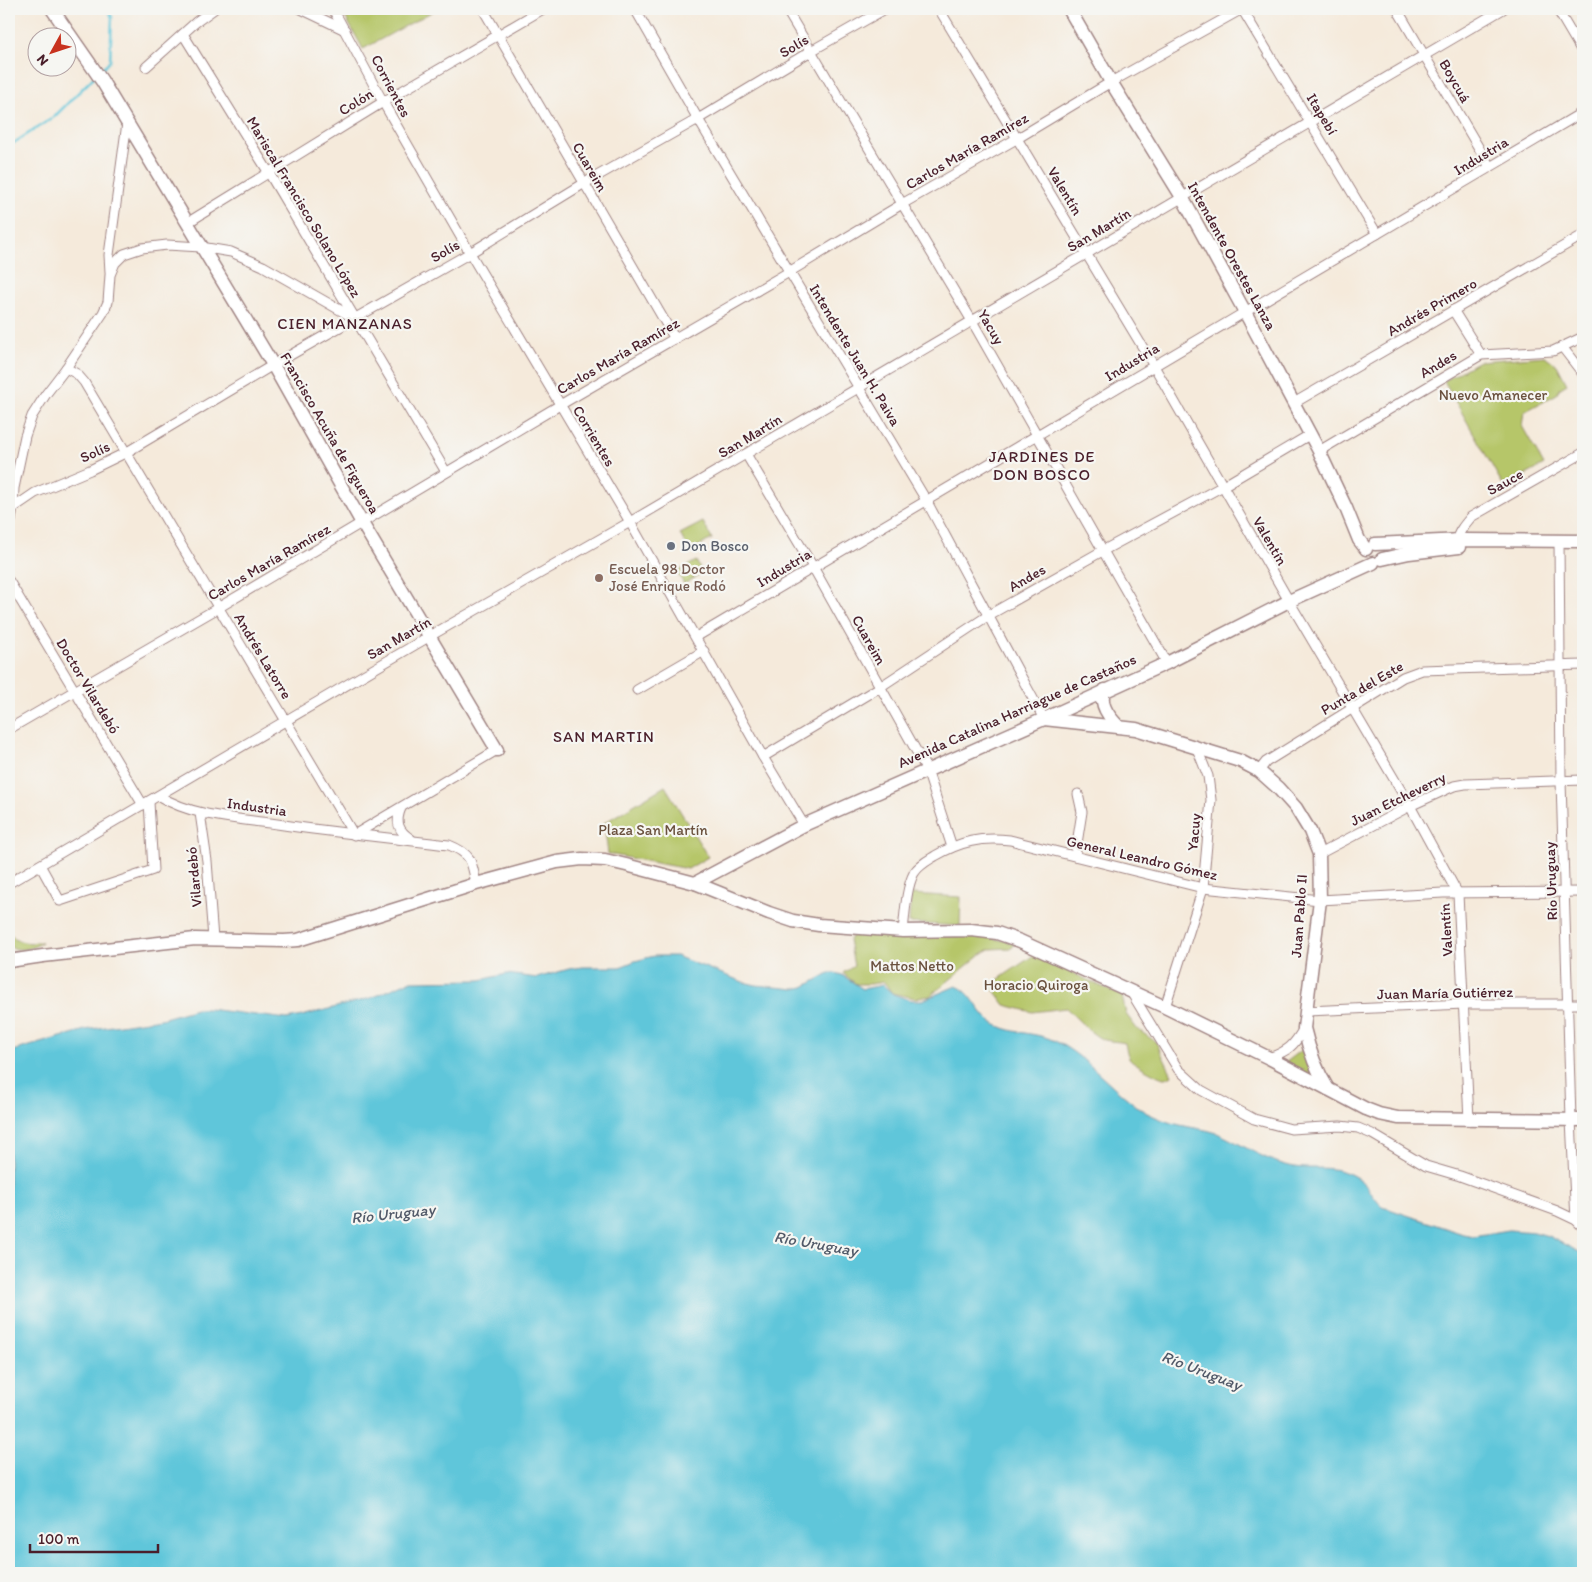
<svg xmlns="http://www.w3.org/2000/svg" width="1592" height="1582" viewBox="0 0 1592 1582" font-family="Itim,sans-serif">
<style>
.green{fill:#b6c669;stroke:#80724a}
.water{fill:#5ec6da;stroke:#547282}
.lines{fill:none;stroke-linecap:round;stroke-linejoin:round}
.stream{stroke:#5ec6da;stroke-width:2.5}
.street-casing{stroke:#a08483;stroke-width:11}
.secondary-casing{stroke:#a08483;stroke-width:15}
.street{stroke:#fff;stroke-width:9}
.secondary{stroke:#fff;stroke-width:12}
.worship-dot{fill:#6b7280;stroke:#f6f6f2;stroke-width:2}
.education-dot{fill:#8d6e63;stroke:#f6f6f2;stroke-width:2}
.labels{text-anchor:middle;stroke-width:4.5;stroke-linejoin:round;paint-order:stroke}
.street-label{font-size:15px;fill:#4a1f2b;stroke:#f6f6f2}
.park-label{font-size:15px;fill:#6a513e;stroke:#f6f6f2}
.worship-label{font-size:15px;fill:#5b616d;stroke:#f6f6f2;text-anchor:start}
.education-label{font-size:15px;fill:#785e54;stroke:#f6f6f2;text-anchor:start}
.neighbourhood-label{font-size:16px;letter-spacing:1px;fill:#4a1f2b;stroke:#f6f6f2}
.water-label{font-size:16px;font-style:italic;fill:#515968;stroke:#f6f6f2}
</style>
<rect width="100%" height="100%" fill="#f6f6f2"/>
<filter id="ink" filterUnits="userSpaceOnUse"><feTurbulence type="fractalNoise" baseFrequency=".02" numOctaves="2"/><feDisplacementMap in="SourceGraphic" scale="10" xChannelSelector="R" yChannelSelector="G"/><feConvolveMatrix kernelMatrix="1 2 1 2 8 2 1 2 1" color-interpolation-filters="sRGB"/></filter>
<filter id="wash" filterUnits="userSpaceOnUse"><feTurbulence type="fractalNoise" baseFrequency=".0096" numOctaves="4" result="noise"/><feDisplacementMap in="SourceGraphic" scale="20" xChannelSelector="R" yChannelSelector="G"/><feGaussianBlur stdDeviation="1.12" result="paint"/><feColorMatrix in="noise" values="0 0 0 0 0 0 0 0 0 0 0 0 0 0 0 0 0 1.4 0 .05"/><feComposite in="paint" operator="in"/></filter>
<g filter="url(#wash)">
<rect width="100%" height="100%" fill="#f5eadb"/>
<!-- green -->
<g class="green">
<path d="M341 9H437L363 49Z"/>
<path d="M1545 356 1557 365 1567 384 1559 389 1557 394 1524 412 1522 426 1544 465 1504 487 1444 381 1479 361Z"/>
<path d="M703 522 712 539 689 551 680 534Z"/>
<path d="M696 561 703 573 684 584 677 572Z"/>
<path d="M665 786 708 857 688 869 608 854 604 823Z"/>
<path d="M911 894 961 897 960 926 909 923Z"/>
<path d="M9 932C18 944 28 943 42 942 30 950 23 951 9 947Z"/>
<path d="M855 933 987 937 1014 943 1012 948 990 949 980 955 930 996 915 998 892 993 884 982 871 984H856L843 973 854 966 849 940Z"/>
<path d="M1034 955 1122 996 1126 1014 1137 1029 1156 1042 1172 1075C1170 1076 1167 1078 1165 1078 1161 1079 1132 1062 1130 1059 1127 1055 1126 1048 1125 1043 1118 1041 1112 1042 1105 1040 1094 1038 1075 1016 1066 1008L1032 1012 1005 1005 990 985Z"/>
<path d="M1302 1050 1314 1079 1285 1063Z"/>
</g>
<!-- water -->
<path class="water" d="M654 956H676L743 982 756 985 794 989 804 987 829 973H835L842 975 863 989 883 985 893 994 910 1000H923L956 986C972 991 977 1011 990 1021 1008 1035 1035 1031 1055 1041 1080 1053 1102 1077 1123 1095 1131 1101 1139 1109 1147 1113 1158 1118 1168 1123 1180 1125 1192 1128 1205 1129 1217 1133 1240 1143 1262 1159 1286 1165 1310 1172 1327 1163 1352 1175 1370 1184 1370 1196 1383 1207L1463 1234 1473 1236 1509 1230 1534 1232 1548 1236 1583 1254V1573H9V1052L85 1030 161 1019 196 1009H208L287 1019 302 1016 371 998 410 981 480 980 507 974 537 978 569 969 583 967H620L635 961Z"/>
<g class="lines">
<!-- stream -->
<g class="stream">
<path d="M100 71 110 61 112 17 107 9"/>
<path d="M9 146 54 117 94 77"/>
</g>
</g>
</g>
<g filter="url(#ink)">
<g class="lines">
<defs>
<g id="street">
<path d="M301 9 345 30"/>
<path d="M333 9 383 102 470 253 630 522 763 757 804 825"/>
<path d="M483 9 675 339"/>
<path d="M635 9 698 119 926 500 1044 719"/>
<path d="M786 9 972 321 1167 663"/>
<path d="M939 9 1154 366 1289 601 1410 806 1458 894 1469 1120"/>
<path d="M1242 9 1377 234"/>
<path d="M1397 9 1490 167"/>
<path d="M1557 9 1583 53"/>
<path d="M183 34 269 173 446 472"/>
<path d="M146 67 196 22 214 9"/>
<path d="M187 223 383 102 543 9"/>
<path d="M110 272 109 255 127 123"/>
<path d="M1453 310 1481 355"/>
<path d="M1563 348 1583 374"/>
<path d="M66 368 77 374 84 382 354 835 497 750"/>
<path d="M1294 403 1583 235"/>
<path d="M1319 451 1481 355 1553 351 1583 337"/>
<path d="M746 454 813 567 927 770 952 847"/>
<path d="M13 508 35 493 90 470 127 452 273 365 470 253 583 184 698 119 811 51 885 9"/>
<path d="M9 532 13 508 14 488 25 436 32 416 46 394 66 368 103 313 108 302 110 275 115 263 124 254 142 248 167 245 201 247 231 252 263 266 354 318"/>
<path d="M1559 541 1561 781 1571 1120 1576 1220"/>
<path d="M1456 543C1457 533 1465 524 1471 517L1583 453"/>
<path d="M9 581 143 805"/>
<path d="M696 637 1583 112"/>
<path d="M637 690 704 651"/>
<path d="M9 729 218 608 560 405 789 272 902 204 1018 138 1111 82 1242 9"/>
<path d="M763 757 880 687 989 615 1104 550 1223 486 1311 434"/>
<path d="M1259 771 1266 762 1403 677 1422 670 1583 665"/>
<path d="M159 796C192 816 232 818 270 823 330 832 389 838 449 845 472 854 472 862 476 884"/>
<path d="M401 808C395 822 398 831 411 839"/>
<path d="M200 813 207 861 213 939"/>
<path d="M1319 854 1410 806 1454 786 1465 784 1583 780"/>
<path d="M1075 856 1082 812 1078 794"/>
<path d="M40 865 60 901 153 870 149 802"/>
<path d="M9 883 430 636 630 522 1503 9"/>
<path d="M903 931C905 914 906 888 914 873 919 865 927 861 935 856 961 841 980 837 1010 840L1203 888 1320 900 1443 893 1583 892"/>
<path d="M1131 992 1178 1069 1201 1090 1254 1119 1291 1129 1340 1126 1358 1128 1372 1134 1426 1166 1460 1176 1557 1211 1576 1220 1583 1227"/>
<path d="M1165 1007 1203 888 1211 800 1208 776 1196 746"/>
<path d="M1307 1011 1464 1004H1583"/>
<path d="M1269 1058C1288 1051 1294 1046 1304 1028"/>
</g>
<g id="secondary">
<path d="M52 9 102 81 273 365 362 523 497 750"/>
<path d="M1069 9 1111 82 1182 197 1245 312 1319 451 1346 508 1359 540 1366 549"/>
<path d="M1375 544 1463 540 1583 541"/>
<path d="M1382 559 1409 553 1459 547"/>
<path d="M1105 690C1098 703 1109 717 1118 726"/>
<path d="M1044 719 1136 729 1240 761 1259 771 1278 788 1296 808 1310 831 1319 854 1320 900 1304 1028C1309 1050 1316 1070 1328 1089"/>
<path d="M695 883 804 825 1044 719 1167 663 1289 601 1373 563"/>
<path d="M9 961 43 956 195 939 284 941 298 940 476 884 557 862 582 859 605 860 626 865 695 883 769 913 793 921 819 925 903 931 971 930 997 933 1020 941 1165 1007 1269 1058 1366 1109 1379 1114 1398 1118 1583 1120"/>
</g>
</defs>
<!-- street casing -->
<use href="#street" class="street-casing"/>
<!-- secondary casing -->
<use href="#secondary" class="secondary-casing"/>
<!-- street -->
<use href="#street" class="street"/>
<!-- secondary -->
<use href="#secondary" class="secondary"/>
</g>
</g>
<!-- markers -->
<circle class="worship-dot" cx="671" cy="546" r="5"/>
<circle class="education-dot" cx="599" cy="578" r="5"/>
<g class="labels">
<!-- street labels -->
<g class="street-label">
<text transform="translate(794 46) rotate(-31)" y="5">Solís</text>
<text transform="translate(1455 81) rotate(60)" y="5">Boycuá</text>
<text transform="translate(391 86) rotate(62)" y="5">Corrientes</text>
<text transform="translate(356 102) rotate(-32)" y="5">Colón</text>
<text transform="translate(1322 114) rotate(59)" y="5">Itapebí</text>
<text transform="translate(967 151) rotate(-30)" y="5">Carlos María Ramírez</text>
<text transform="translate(1481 156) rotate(-31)" y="5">Industria</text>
<text transform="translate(590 167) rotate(60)" y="5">Cuareim</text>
<text transform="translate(1065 191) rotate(59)" y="5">Valentín</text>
<text transform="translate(304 207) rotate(59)" y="5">Mariscal Francisco Solano López</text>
<text transform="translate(1099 230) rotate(-31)" y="5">San Martín</text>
<text transform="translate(445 251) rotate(-30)" y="5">Solís</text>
<text transform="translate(1232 256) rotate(61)" y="5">Intendente Orestes Lanza</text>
<text transform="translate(1432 307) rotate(-30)" y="5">Andrés Primero</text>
<text transform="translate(991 327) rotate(60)" y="5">Yacuy</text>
<text transform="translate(855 355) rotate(59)" y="5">Intendente Juan H. Paiva</text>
<text transform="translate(618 356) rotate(-30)" y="5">Carlos María Ramírez</text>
<text transform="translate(1132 362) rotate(-31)" y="5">Industria</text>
<text transform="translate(1438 364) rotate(-31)" y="5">Andes</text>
<text transform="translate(330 433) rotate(60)" y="5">Francisco Acuña de Figueroa</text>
<text transform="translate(594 436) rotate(59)" y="5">Corrientes</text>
<text transform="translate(750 436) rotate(-31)" y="5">San Martín</text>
<text transform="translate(95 452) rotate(-25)" y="5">Solís</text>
<text transform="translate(1505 482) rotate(-29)" y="5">Sauce</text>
<text transform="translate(1270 541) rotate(60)" y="5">Valentín</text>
<text transform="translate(269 562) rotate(-30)" y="5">Carlos María Ramírez</text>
<text transform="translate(784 568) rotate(-31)" y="5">Industria</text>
<text transform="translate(1027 578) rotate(-30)" y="5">Andes</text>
<text transform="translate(399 638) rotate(-30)" y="5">San Martín</text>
<text transform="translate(869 640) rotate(61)" y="5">Cuareim</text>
<text transform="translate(263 656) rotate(59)" y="5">Andrés Latorre</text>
<text transform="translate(88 686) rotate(59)" y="5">Doctor Vilardebó</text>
<text transform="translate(1362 688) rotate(-30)" y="5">Punta del Este</text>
<text transform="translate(1017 711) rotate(-24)" y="5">Avenida Catalina Harriague de Castaños</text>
<text transform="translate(1398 799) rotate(-26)" y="5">Juan Etcheverry</text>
<text transform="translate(257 807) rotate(8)" y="5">Industria</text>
<text transform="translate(1194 832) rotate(-85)" y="5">Yacuy</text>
<text transform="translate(1142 858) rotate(13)" y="5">General Leandro Gómez</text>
<text transform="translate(194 877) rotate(-95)" y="5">Vilardebó</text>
<text transform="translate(1551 881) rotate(-92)" y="5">Río Uruguay</text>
<text transform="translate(1299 916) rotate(-86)" y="5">Juan Pablo II</text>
<text transform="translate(1446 930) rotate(-93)" y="5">Valentín</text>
<text transform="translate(1445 993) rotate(-1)" y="5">Juan María Gutiérrez</text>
</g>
<!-- park labels -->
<g class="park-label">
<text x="1493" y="400">Nuevo Amanecer</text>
<text x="653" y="835">Plaza San Martín</text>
<text x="912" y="971">Mattos Netto</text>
<text x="1036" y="990">Horacio Quiroga</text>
</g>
<!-- worship labels -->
<g class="worship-label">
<text x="681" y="551">Don Bosco</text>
</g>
<!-- education labels -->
<g class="education-label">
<text x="609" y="574">Escuela 98 Doctor<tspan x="609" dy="17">José Enrique Rodó</tspan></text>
</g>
<!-- neighbourhood labels -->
<g class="neighbourhood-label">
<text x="345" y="329">CIEN MANZANAS</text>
<text x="1042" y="462">JARDINES DE<tspan x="1042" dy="18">DON BOSCO</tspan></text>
<text x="604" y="742">SAN MARTIN</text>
</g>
<!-- water labels -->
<g class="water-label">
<text transform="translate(393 1213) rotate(-6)" y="6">Río Uruguay</text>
<text transform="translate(816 1243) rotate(10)" y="6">Río Uruguay</text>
<text transform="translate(1202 1370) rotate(21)" y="6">Río Uruguay</text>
</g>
</g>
<!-- margin -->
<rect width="1592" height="1582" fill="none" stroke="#f6f6f2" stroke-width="30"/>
<!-- north arrow -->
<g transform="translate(52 52) rotate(230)"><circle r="24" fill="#f6f6f2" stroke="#b1a0a2"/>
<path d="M0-4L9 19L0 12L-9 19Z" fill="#c8321e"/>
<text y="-8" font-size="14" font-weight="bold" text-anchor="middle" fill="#4a1f2b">N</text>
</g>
<!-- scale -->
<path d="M30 1544v8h128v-8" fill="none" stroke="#4a1f2b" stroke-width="2.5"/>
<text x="38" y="1544" font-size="15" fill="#4a1f2b" stroke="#f6f6f2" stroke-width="4" paint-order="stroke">100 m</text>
</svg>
